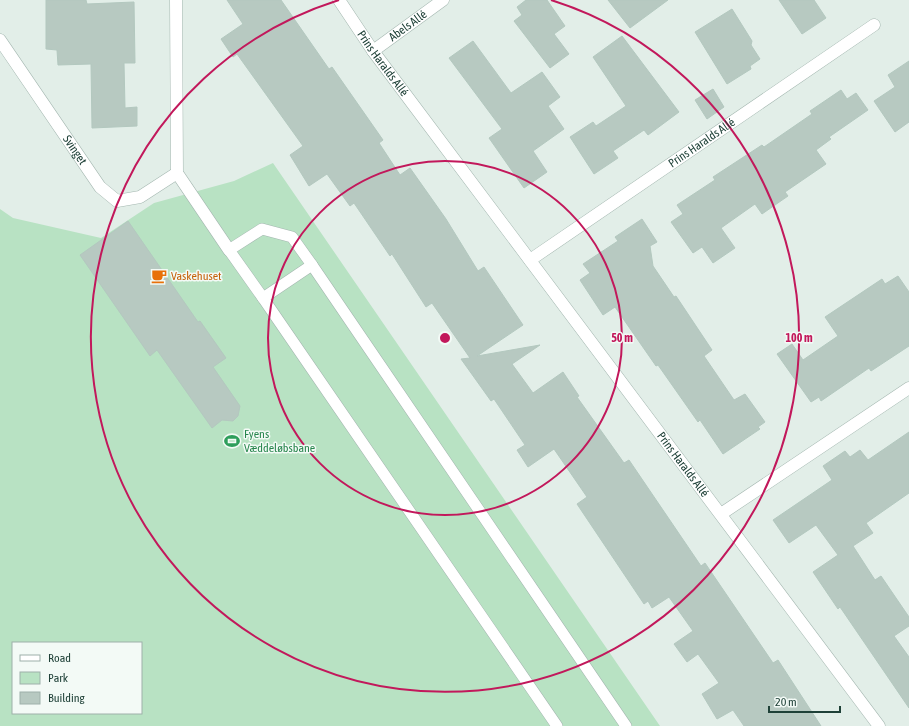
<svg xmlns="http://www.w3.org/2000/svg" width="909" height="726" viewBox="0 0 909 726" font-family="'Asap Condensed',sans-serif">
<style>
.green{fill:#b8e2c3;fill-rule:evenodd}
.building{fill:#b7c9c1;stroke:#b3c8bf}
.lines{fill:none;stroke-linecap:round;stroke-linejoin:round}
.lane-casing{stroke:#a4b7b0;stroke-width:12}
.street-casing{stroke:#a4b7b0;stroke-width:13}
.lane{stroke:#fff;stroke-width:11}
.street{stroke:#fff;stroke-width:12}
.ring{fill:none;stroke:#c2185b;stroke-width:2}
.labels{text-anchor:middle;stroke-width:3;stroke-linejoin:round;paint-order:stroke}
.street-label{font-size:12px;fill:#1f4138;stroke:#f3faf6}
.food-label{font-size:12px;fill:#c56008;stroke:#f3faf6;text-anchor:start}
.leisure-label{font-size:12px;fill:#27864d;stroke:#f3faf6;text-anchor:start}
.centre{fill:#c2185b;stroke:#f3faf6;stroke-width:2}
.ring-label{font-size:12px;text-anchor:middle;font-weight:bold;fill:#c2185b;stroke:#f3faf6;stroke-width:3;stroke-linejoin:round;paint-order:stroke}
</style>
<rect width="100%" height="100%" fill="#e2eee8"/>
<!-- green -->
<path class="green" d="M273 163 660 726H0V209L13 218 101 238 154 203 234 181ZM13 643H141V713H13Z"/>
<!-- building -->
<g class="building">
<path d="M46 0H86L87 4 134 2 135 63H124L125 108 137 107V126L92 128 91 64 58 65 57 50 46 49Z"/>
<path d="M227 0H281L329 69 332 67 383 140 379 143 400 175 410 168 446 219 478 271 484 267 523 325 477 356 540 345 512 364 533 393 563 372 579 396 577 397 624 463 629 460 701 566 705 563 773 663 778 660 821 726H744L733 710 717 719 702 694 719 683 698 654 687 662 674 644 693 631 669 597 652 608 648 601 644 604 577 504 587 497 554 449 528 467 517 450 525 445 494 399 491 401 461 359 470 358 432 303 426 307 392 254 390 256 354 203 350 206 327 174 309 186 290 155 303 146 237 54 233 57 221 39 243 24Z"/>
<path d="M526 0H547L565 26 554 34 569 54 550 68 514 21 522 15 517 7Z"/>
<path d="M608 0H668L630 28Z"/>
<path d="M779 0H814L826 18 802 34Z"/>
<path d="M732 9 752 41 751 45 760 59 750 66 751 69 727 84 695 32Z"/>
<path d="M622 36 679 112 648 135 644 130 613 151 618 158 594 174 570 137 593 122 596 126 626 106 593 57Z"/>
<path d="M473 41 511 93 542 72 560 97 548 106 564 129 533 151 547 172 524 188 489 138 502 129 449 58Z"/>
<path d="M909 61V122L895 132 874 101 895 87 888 75Z"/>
<path d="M713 89 724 107 707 119 695 100Z"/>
<path d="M841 90 847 99 856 93 868 110 829 137 831 139 816 150 826 164 785 192 788 196 762 214 755 204 721 228 735 248 713 263 702 247 693 253 671 222 683 214 677 205 715 180 713 177 762 145 764 147 812 114 810 111Z"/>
<path d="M642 219 657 242 650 246 653 266 674 297 676 296 712 350 704 356 734 400 745 394 765 422 758 427 760 429 723 454 700 420 698 422 658 365 656 366 615 307 603 315 580 280 590 273 583 264 618 241 615 237Z"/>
<path d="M128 221 198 322 200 321 226 358 213 367 240 406 238 416 233 421 222 420 212 428 157 350 150 356 80 255Z"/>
<path d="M898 276 909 292V346L871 371 869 368 821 401 819 397 811 402 777 354 792 344 803 360 838 336 825 317 882 279 885 284Z"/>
<path d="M909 432V493L866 523 873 533 853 546 875 580 881 576 909 617V626L894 636 909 657V708L840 607 838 609 813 572 838 555 816 525 789 543 773 520 832 480 823 466 845 451 850 457 860 450 868 460Z"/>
</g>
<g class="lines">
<defs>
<g id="lane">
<path d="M262 229 292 237 312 265 263 298 229 250Z"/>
<path d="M312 265 626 726"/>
<path d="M263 298 557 726"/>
</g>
<g id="street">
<path d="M176 0 177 173 229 250"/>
<path id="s1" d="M339 0 373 51 879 726"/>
<path id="s2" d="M0 40 100 187 117 201 140 197 177 173"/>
<path id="s3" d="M373 51 443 0"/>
<path id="s4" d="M530 260 874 25"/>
<path d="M721 514 909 388"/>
</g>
</defs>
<!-- lane casing -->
<use href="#lane" class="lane-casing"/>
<!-- street casing -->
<use href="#street" class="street-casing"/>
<!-- lane -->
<use href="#lane" class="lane"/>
<!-- street -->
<use href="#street" class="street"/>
</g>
<!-- distance rings -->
<g class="ring">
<circle cx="445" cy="338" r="177"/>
<path d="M551 0A354 354 0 1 1 339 0"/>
</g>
<!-- icons -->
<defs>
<symbol id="cafe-bare" viewBox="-9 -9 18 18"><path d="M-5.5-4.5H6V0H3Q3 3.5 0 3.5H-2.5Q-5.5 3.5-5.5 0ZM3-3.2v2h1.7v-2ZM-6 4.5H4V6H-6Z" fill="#e8710a" stroke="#f3faf6" stroke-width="2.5" paint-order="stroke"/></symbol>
<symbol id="stadium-bare" viewBox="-9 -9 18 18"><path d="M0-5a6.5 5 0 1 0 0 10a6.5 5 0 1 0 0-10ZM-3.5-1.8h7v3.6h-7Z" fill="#2e9e5b" stroke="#f3faf6" stroke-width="2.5" paint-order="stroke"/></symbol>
</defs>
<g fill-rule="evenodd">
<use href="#cafe-bare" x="148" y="265" width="22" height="22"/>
<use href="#stadium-bare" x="221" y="430" width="22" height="22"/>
</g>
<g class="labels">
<!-- street labels -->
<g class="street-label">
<text dy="4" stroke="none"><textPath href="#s3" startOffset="43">Abels Allé</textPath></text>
<text dy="4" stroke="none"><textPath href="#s1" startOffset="77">Prins Haralds Allé</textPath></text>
<text dy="4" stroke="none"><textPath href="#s4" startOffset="208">Prins Haralds Allé</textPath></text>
<text dy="4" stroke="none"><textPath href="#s2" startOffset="133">Svinget</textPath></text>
<text dy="4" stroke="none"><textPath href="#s1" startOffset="578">Prins Haralds Allé</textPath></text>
</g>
<!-- food labels -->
<g class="food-label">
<text x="171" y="280">Vaskehuset</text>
</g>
<!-- leisure labels -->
<g class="leisure-label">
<text x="244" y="438">Fyens<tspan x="244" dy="14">Væddeløbsbane</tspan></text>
</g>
</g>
<circle cx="445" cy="338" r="6" class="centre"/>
<g class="ring-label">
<text x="622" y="342">50 m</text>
<text x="799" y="342">100 m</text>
</g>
<!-- legend -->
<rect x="12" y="642" width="130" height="72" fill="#f3faf6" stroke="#9eb0aa"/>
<rect x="20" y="655" width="20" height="6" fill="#ffffff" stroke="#9eb0aa"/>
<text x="48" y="662" font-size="12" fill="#1f4138">Road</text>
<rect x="20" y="672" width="20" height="12" fill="#b8e2c3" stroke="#9eb0aa"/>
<text x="48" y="682" font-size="12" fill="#1f4138">Park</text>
<rect x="20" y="692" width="20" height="12" fill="#b7c9c1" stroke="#9eb0aa"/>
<text x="48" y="702" font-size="12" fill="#1f4138">Building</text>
<!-- scale -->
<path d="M769 706v6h71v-6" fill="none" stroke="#1f4138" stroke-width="2"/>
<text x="775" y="706" font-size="12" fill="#1f4138" stroke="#f3faf6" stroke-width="3" paint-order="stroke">20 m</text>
</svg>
